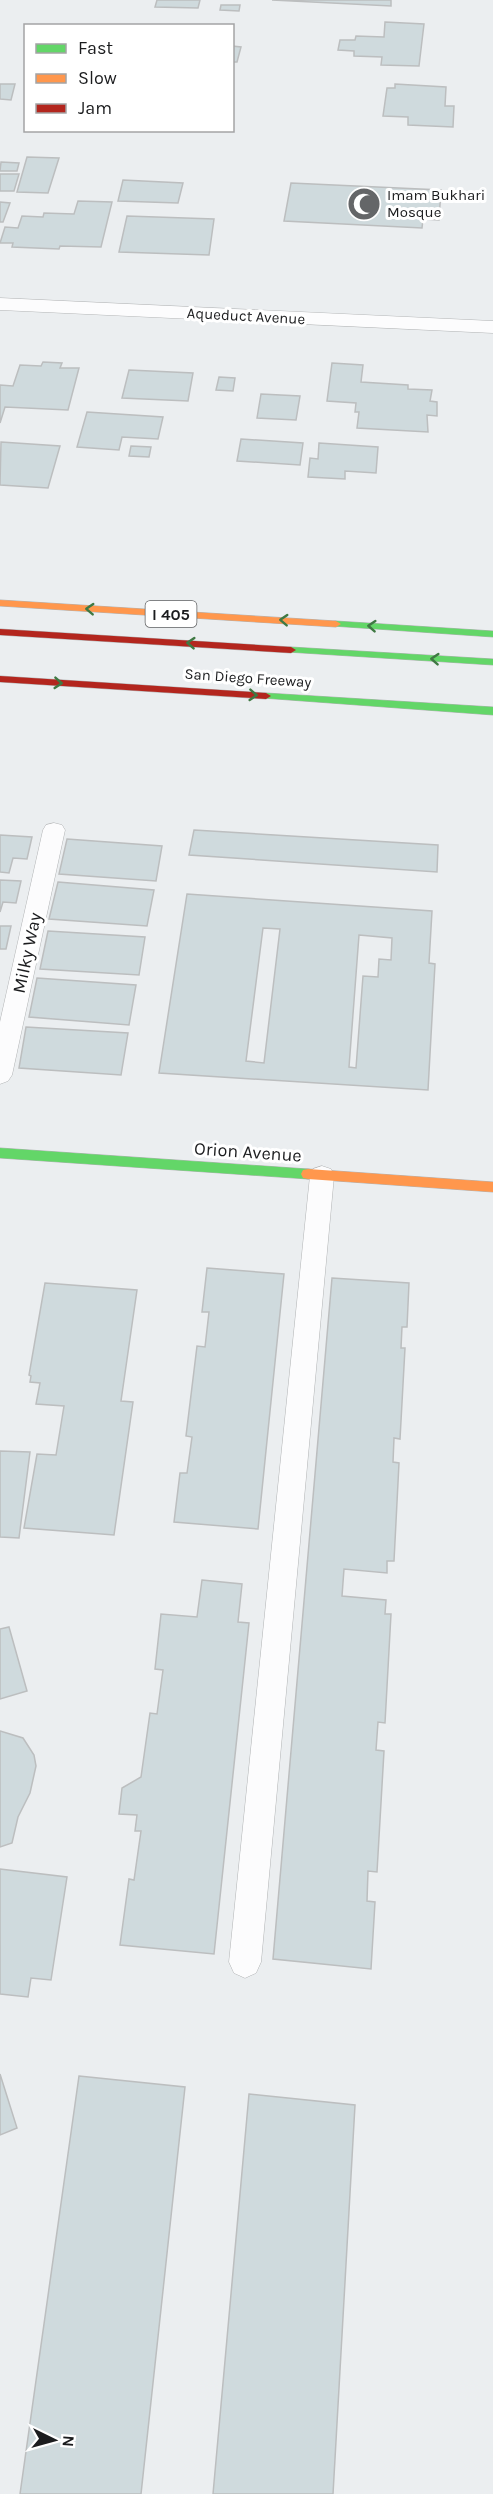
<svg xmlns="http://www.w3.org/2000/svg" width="493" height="2494" viewBox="0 0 493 2494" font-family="Karla,sans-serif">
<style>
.building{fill:#cfdadd;stroke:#bcbebf;stroke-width:1.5;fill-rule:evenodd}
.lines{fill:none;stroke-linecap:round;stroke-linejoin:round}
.lane-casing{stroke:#b1b3b4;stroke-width:1}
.street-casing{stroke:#b1b3b4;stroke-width:1}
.fast-casing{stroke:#b1b3b4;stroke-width:1}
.slow-casing{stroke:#b1b3b4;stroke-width:1}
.jam-casing{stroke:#b1b3b4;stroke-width:1}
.lane{fill:#fcfcfd;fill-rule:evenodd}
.street{fill:#fcfcfd;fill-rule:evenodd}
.fast{fill:#63d668;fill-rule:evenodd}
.slow{fill:#ff974d;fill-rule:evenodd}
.jam{fill:#b3261e;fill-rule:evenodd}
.oneway{stroke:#3f7943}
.labels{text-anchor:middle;stroke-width:6;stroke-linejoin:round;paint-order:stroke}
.far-poi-label{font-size:15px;fill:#1b1c1e;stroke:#fff;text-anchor:start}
.far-street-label{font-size:15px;fill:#1b1c1e;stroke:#fff}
.shield{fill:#fff;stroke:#5f6062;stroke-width:1.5}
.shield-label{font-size:16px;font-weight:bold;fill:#1b1c1e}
.street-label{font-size:18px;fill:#1b1c1e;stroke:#fff}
</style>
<rect width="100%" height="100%" fill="#ebeef0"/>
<!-- building -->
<g class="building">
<path d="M157 0H200L198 8 155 7Z"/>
<path d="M272 0H391V6Z"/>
<path d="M221 5H240L239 11 220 10Z"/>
<path d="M385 22 424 24 419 66 381 65 382 57 354 56V51L338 50 340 40H355L356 36 384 37Z"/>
<path d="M232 46 241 47 237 62H232Z"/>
<path d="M0 84H15L11 100 0 99Z"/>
<path d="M395 84 446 87 445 106H454L453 127 408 125V117L383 116 387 88H395Z"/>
<path d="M27 157 59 158 48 193 17 192Z"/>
<path d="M1 162 19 163 17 171H0Z"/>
<path d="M0 174H19L14 191H0Z"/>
<path d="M123 180 183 183 178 203 118 201Z"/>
<path d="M291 183 441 190 439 220 423 219 422 228 284 221Z"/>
<path d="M78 201 112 202 101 247 60 246 59 249 12 247 13 243H0L5 227 18 228 22 216 43 217 44 213 74 214Z"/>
<path d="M0 202 10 203 3 222H0Z"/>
<path d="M127 216 214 219 209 255 119 252Z"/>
<path d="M43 362 62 363 60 368H79L68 410 5 407 0 423V385L13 386 20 365 41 366Z"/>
<path d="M332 363 363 365 361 382 408 385V389L432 390 430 401 437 402V416L427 415 428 432 357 428 359 412H355L356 403 327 401Z"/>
<path d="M129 370 193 373 188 401 122 398Z"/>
<path d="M219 377 235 378 233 391 216 390Z"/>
<path d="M261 394 300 396 296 420 257 418Z"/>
<path d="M87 412 163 417 158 439 122 437 119 450 77 447Z"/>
<path d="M241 439 303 443 300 465 237 461Z"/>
<path d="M1 442 60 446 48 488 0 485Z"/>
<path d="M319 443 378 447 376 473 345 471V479L308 477 310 458 318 459Z"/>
<path d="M131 446 151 447 149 457 129 456Z"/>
<path d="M194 830 438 845 437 872 189 855Z"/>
<path d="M0 835 32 837 27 859 13 858 9 873 0 872Z"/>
<path d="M67 839 162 846 156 881 59 874Z"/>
<path d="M0 880 21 881 16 903 3 902 0 912Z"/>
<path d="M58 882 154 890 147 926 49 919Z"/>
<path d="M187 894 432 911 429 963 435 964 428 1090 159 1073ZM263 928 280 929 264 1063 246 1061ZM359 935 392 938 391 960 379 959 378 977 363 976 356 1068 349 1067Z"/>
<path d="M0 926H11L6 949H0Z"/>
<path d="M48 931 145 937 139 975 40 969Z"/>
<path d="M37 978 136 985 129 1025 29 1017Z"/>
<path d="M26 1027 128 1033 121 1075 19 1068Z"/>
<path d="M207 1268 284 1274 258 1529 174 1522 180 1473H187L192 1437 186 1436 197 1346 205 1347 209 1312H202Z"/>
<path d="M332 1278 409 1283 407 1327H402L401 1348H405L400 1439 394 1438 393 1462 399 1463 394 1561H387V1573L344 1569 342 1596 386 1600 385 1614H391L385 1723 378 1722 376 1750 384 1751 377 1872 368 1871 367 1901 375 1902 371 1969 273 1959Z"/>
<path d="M45 1283 137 1290 121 1401 133 1402 114 1535 24 1528 37 1454 56 1455 64 1406 36 1404 40 1383 30 1382 31 1376 29 1375Z"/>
<path d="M0 1451 30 1452 19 1538 0 1537Z"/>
<path d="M202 1580 242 1584 238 1622 249 1623 214 1954 120 1945 129 1879 134 1880 141 1831H135L137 1815 119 1814 122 1788 141 1777 150 1713 157 1714 163 1670 155 1669 161 1614 197 1617Z"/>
<path d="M9 1627 27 1691 0 1699V1629Z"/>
<path d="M0 1731 23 1738 34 1755 36 1766 30 1793 18 1817 12 1843 0 1847Z"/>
<path d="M0 1869 67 1877 51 1980 31 1978 28 1997 0 1994Z"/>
<path d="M0 2074 17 2128 0 2135Z"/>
<path d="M79 2076 185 2087 141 2494H20Z"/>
<path d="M249 2094 355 2105 333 2494H213Z"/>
</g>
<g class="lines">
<defs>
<g id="lane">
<path d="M54 823 62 825 65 830 12 1075 8 1081 0 1084V1022L43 830 46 825Z"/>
<path d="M322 1166 331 1169 334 1176 261 1962 256 1973 245 1978 234 1973 229 1962 310 1176 313 1169Z"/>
</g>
<path id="street" d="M0 298 493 321V333L0 310Z"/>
<g id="fast">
<path d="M336 621 493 631V637L332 626V622Z"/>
<path d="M291 647 493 659V665L287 652V648Z"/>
<path d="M266 693 493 707V715L262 698V694Z"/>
<path d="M0 1148 308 1169 313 1170 315 1174 313 1178 308 1179 0 1158Z"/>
</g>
<g id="slow">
<path d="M0 600 336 621 341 624 336 627 0 606Z"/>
<path d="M308 1169 493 1182V1192L308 1179 303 1178 301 1174 303 1170Z"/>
</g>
<g id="jam">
<path d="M0 629 291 647 296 650 291 653 0 635Z"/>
<path d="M0 676 266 693 271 696 266 699 0 682Z"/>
</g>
</defs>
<!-- lane casing -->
<use href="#lane" class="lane-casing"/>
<!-- street casing -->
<use href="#street" class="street-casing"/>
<!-- fast casing -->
<use href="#fast" class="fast-casing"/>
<!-- slow casing -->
<use href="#slow" class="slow-casing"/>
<!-- jam casing -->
<use href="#jam" class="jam-casing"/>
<!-- lane -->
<use href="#lane" class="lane"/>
<!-- street -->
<use href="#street" class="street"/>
<!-- fast -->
<use href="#fast" class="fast"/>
<!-- slow -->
<use href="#slow" class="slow"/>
<!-- jam -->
<use href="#jam" class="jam"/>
</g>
<!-- one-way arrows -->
<defs><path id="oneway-chevron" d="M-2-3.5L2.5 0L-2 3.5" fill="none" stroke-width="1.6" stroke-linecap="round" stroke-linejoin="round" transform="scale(1.5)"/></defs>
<g class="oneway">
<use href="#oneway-chevron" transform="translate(90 609) rotate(-177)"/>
<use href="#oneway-chevron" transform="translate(284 620) rotate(-177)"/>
<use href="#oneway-chevron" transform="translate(372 626) rotate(-176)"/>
<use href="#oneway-chevron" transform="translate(191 643) rotate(-176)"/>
<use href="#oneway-chevron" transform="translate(435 659) rotate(-176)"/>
<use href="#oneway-chevron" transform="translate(58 683) rotate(4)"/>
<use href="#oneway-chevron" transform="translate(253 695) rotate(4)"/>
</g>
<!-- icons -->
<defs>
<symbol id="mosque-disc" viewBox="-11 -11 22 22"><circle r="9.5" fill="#646668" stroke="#fff"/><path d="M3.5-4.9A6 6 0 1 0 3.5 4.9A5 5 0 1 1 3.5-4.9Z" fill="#fff"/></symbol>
</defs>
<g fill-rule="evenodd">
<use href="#mosque-disc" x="345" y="185" width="38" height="38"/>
</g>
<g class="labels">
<!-- far-poi labels -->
<g class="far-poi-label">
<text x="387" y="200">Imam Bukhari<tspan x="387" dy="17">Mosque</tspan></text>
</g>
<!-- far-street labels -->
<g class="far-street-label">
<text transform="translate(246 316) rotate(3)" y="5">Aqueduct Avenue</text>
<text transform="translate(248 678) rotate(4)" y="5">San Diego Freeway</text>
</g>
<!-- shield labels -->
<rect class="shield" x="145.5" y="601" width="51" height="26" rx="4.5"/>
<g class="shield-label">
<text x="171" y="620">I 405</text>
</g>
<!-- street labels -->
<g class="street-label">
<text transform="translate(27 953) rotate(-78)" y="6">Milky Way</text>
<text transform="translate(248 1152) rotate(4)" y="6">Orion Avenue</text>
</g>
</g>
<!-- legend -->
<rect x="24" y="24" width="210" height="108" fill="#ffffff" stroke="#a4a4a5" stroke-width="1.5"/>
<rect x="36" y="44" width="30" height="9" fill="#63d668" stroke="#a4a4a5" stroke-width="1.5"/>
<text x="78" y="54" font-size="18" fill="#1b1c1e">Fast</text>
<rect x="36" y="74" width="30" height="9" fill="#ff974d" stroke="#a4a4a5" stroke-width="1.5"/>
<text x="78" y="84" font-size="18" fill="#1b1c1e">Slow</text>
<rect x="36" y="104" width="30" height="9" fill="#b3261e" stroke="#a4a4a5" stroke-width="1.5"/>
<text x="78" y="114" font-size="18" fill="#1b1c1e">Jam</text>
<!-- north arrow -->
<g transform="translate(54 2440) rotate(95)" stroke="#ffffff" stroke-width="4.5" paint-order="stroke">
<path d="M0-4.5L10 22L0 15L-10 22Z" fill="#1b1c1e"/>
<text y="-9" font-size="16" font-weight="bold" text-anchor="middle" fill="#1b1c1e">N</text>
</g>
</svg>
